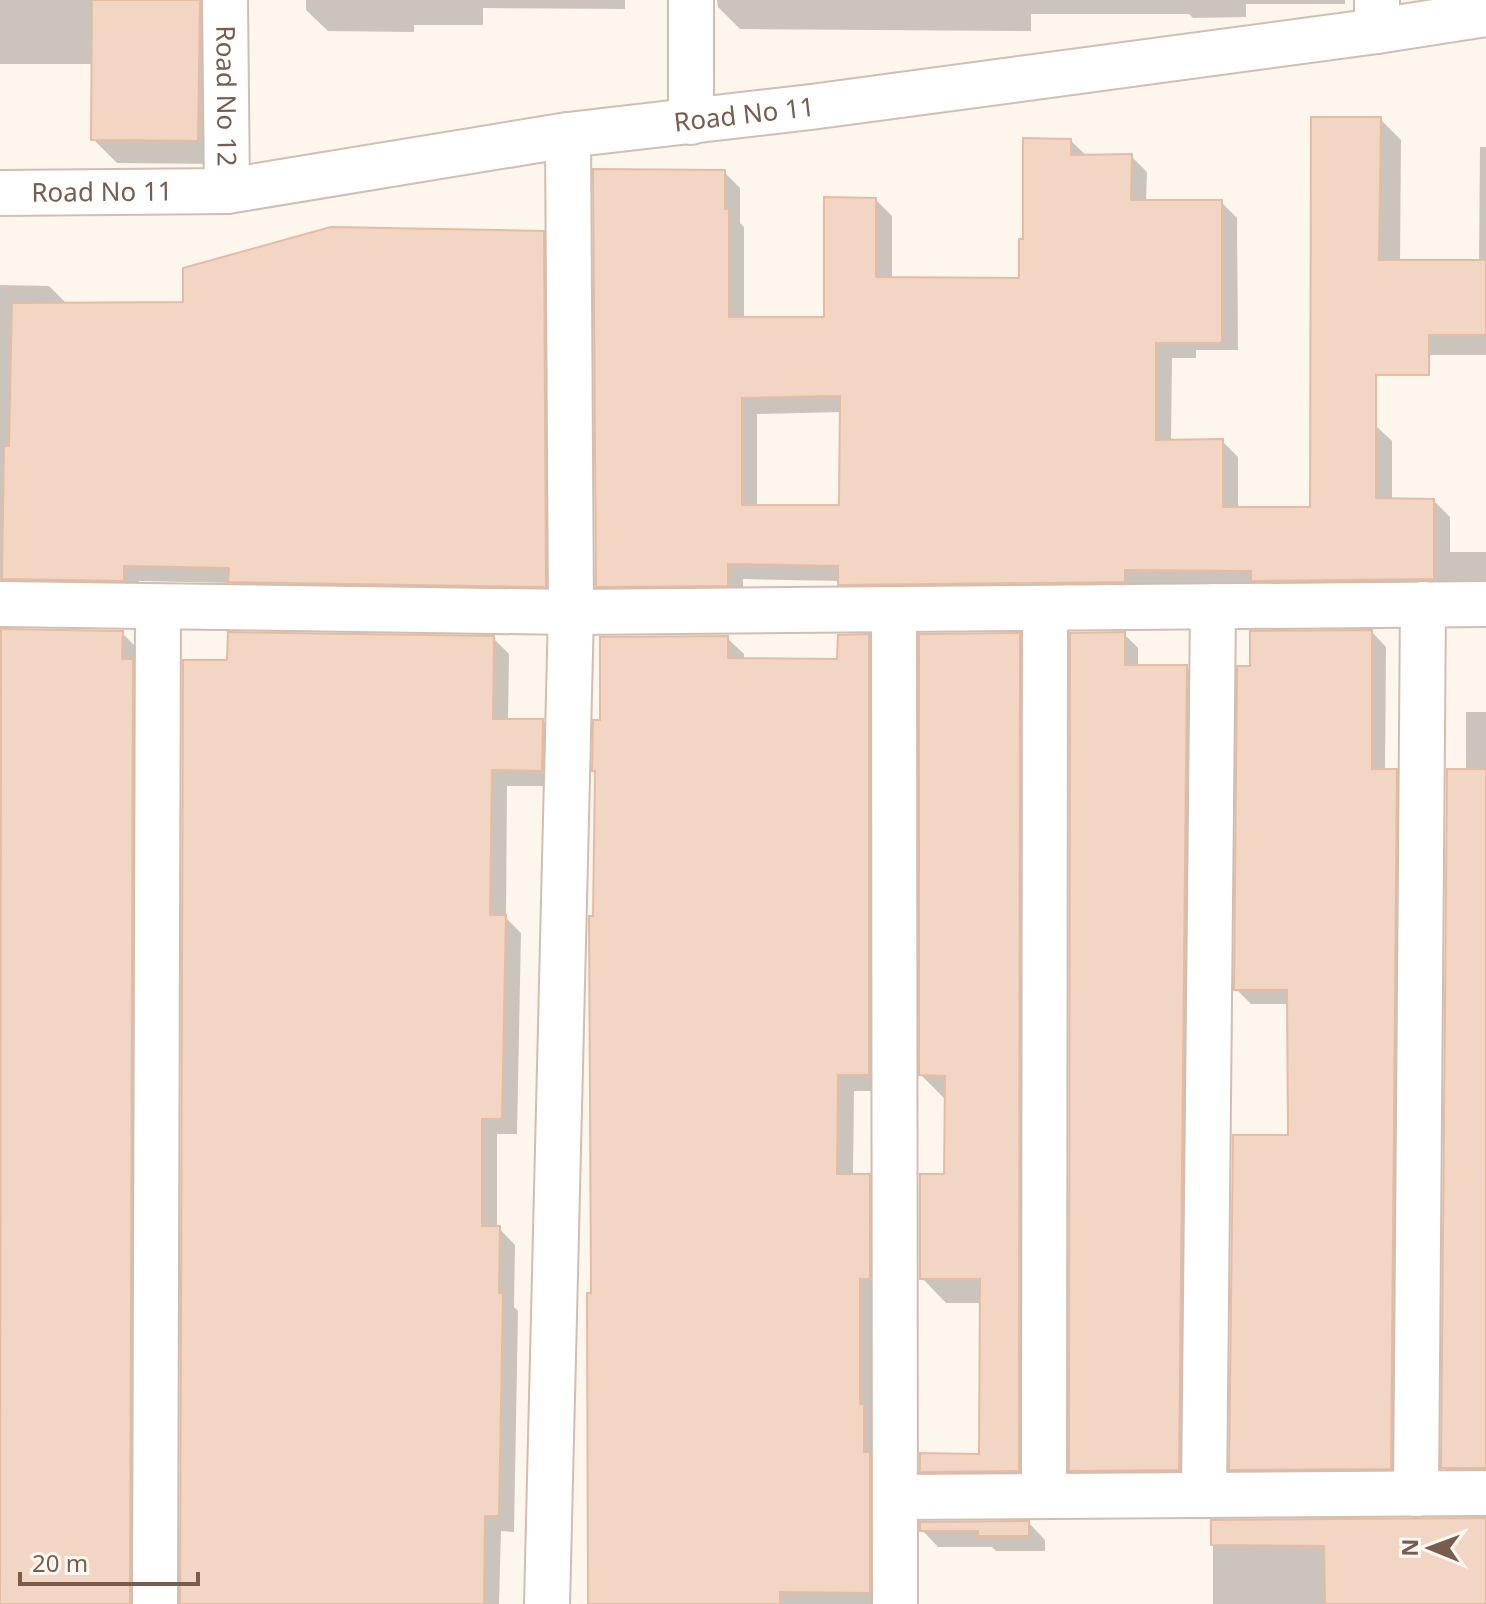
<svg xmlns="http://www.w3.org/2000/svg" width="1486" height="1604" viewBox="0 0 1486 1604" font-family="'Noto Sans',sans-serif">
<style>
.shadow{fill:#0003;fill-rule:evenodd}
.building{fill:#f3d5c3;stroke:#e6bba3;stroke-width:2;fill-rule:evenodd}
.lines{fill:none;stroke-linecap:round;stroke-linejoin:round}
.minor-casing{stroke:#d1beb0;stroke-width:48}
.tertiary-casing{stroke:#d1beb0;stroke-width:48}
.minor{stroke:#fff;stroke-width:44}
.tertiary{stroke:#fff;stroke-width:44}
.labels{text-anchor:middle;stroke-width:7;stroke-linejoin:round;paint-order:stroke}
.street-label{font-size:26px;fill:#7a5c4d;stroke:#fffaf3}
</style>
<rect width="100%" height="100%" fill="#fdf6ec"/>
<!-- shadow -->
<g class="shadow">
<path d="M0 0H224L222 164 117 163 93 139V64H0Z"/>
<path d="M306 0H625V9L483 8V25H414V32L328 31 306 10Z"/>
<path d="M717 0H1345V4H1246V17L1193 18 1189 14H1031V31L740 29 718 7Z"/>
<path d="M1380 119 1401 140 1400 262H1479L1480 147H1486V355H1334Z"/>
<path d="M1071 141 1087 156H1131L1147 172 1146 202H1221L1237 218 1238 350H1196V358H1172L1171 442 1222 441 1238 457V509H1312L1375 425 1392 441V500L1434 501 1450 517V552H1486V595L856 600 840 584V581L743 579V601L614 602 598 586 724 172 740 188V223L744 227V319H826L876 200 892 216V279L1021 280 1025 241ZM841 412V507H757V414Z"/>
<path d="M543 233 559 249 561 602 247 598 232 583 139 581V596L0 602V285L49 286 65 302V305L185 304Z"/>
<path d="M0 631 122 633 138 649 145 1604H0Z"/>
<path d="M1372 632 1386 647 1385 771H1396L1411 785 1405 1482 1246 1484 1231 1469 1290 1137 1289 1004H1251L1236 989 1252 668Z"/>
<path d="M1124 634 1138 648V667H1187L1200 681 1192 1483 1085 1484 1071 1470Z"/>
<path d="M1019 635 1044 660 1043 1495 947 1496 922 1471 981 1456 982 1303H946L922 1278 946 1176V1100L921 1075Z"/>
<path d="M868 636 885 653V1091H854L853 1176H869L885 1193 886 1604H589L597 773 594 770 602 722 727 638 744 654V660L839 661Z"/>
<path d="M493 638 509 654 508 721H543L559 738 557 786H507L506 918 521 933 517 1134H497V1228H499L515 1245 514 1307 518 1311 514 1532 501 1531 499 1604H182L229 662Z"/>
<path d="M1466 712H1486V1484H1460L1443 1467 1466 771Z"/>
<path d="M1486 1520V1604H1213V1522Z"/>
<path d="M1029 1523 1045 1540V1551H996L992 1547H938L922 1530Z"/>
</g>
<!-- building -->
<g class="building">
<path d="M92 0H200L198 141 91 140Z"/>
<path d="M1311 117H1381L1379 260H1486V335H1429V375H1376V498L1434 499V579L1251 581V571L1125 570V582L838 585V566L728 564V586L596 587 593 169 725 170V209H729V317H824V197L876 198V277L1019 278V239H1023V138L1071 139V155L1132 154 1131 200H1222V343H1156V440L1223 439V507H1310ZM840 396 839 505H742V398Z"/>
<path d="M331 227 544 231 546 587 228 582 229 568 124 566V581L2 579 4 446H9L12 303 183 302V268Z"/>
<path d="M1 629 123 631 122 659H133L130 1604H0Z"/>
<path d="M1372 630V769H1397L1391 1469 1229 1470 1233 1135H1288L1287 990H1234L1237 666H1250V631Z"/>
<path d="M228 632 494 636 493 719H543L542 771 492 770 490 915H506L502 1119H482V1226H500L499 1293H503L499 1516H485L484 1604H180L183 660H227Z"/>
<path d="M1125 632V665H1187L1179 1470 1069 1471 1070 633Z"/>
<path d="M1020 633 1019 1471 920 1472V1453L979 1454 980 1279H920V1174H944L945 1076 919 1075V634Z"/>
<path d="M869 634V1075H838L837 1174H870V1279H860V1404H864V1452H870V1593L780 1592V1604H588L587 1293H591L589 916H593L595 771H592L593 720H600V637L728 636V658L837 659 838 635Z"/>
<path d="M1447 769H1486V1468H1441Z"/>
<path d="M1486 1518V1604H1325L1324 1546 1211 1545V1520Z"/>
<path d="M1029 1521V1536H978V1531H920V1522Z"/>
</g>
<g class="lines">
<defs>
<g id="minor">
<path id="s1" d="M225 0 227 191"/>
<path d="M1377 0V31"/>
<path d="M691 122V0"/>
<path d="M0 604 571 612 1486 604"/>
<path d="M894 610 895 1604"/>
<path d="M1416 1494 1423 604"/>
<path d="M1204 1495 1213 606"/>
<path d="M1044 1496 1045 608"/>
<path d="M895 1497 1486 1493"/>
<path d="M155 1604 158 607"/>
<path d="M547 1604 571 612 568 135"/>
</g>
<g id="tertiary">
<path id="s2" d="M0 193 227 191 568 135 811 107 1377 31 1486 14"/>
</g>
</defs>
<!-- minor casing -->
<use href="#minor" class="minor-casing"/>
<!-- tertiary casing -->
<use href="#tertiary" class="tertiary-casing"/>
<!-- minor -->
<use href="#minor" class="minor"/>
<!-- tertiary -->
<use href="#tertiary" class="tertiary"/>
</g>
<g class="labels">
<!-- street labels -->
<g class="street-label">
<text dy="9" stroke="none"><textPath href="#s1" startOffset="96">Road No 12</textPath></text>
<text dy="9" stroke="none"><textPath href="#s2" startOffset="750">Road No 11</textPath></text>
<text dy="9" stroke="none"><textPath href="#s2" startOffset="102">Road No 11</textPath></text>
</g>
</g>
<!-- north arrow -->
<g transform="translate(1430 1548) rotate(271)" stroke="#fffaf3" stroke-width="6" paint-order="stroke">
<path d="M0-6L14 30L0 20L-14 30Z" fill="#7a5c4d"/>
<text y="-12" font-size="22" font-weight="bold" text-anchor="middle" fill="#7a5c4d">N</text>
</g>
<!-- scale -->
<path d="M20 1572v12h178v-12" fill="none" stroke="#7a5c4d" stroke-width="4"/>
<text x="32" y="1572" font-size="24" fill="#7a5c4d" stroke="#fffaf3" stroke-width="6" paint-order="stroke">20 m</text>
</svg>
